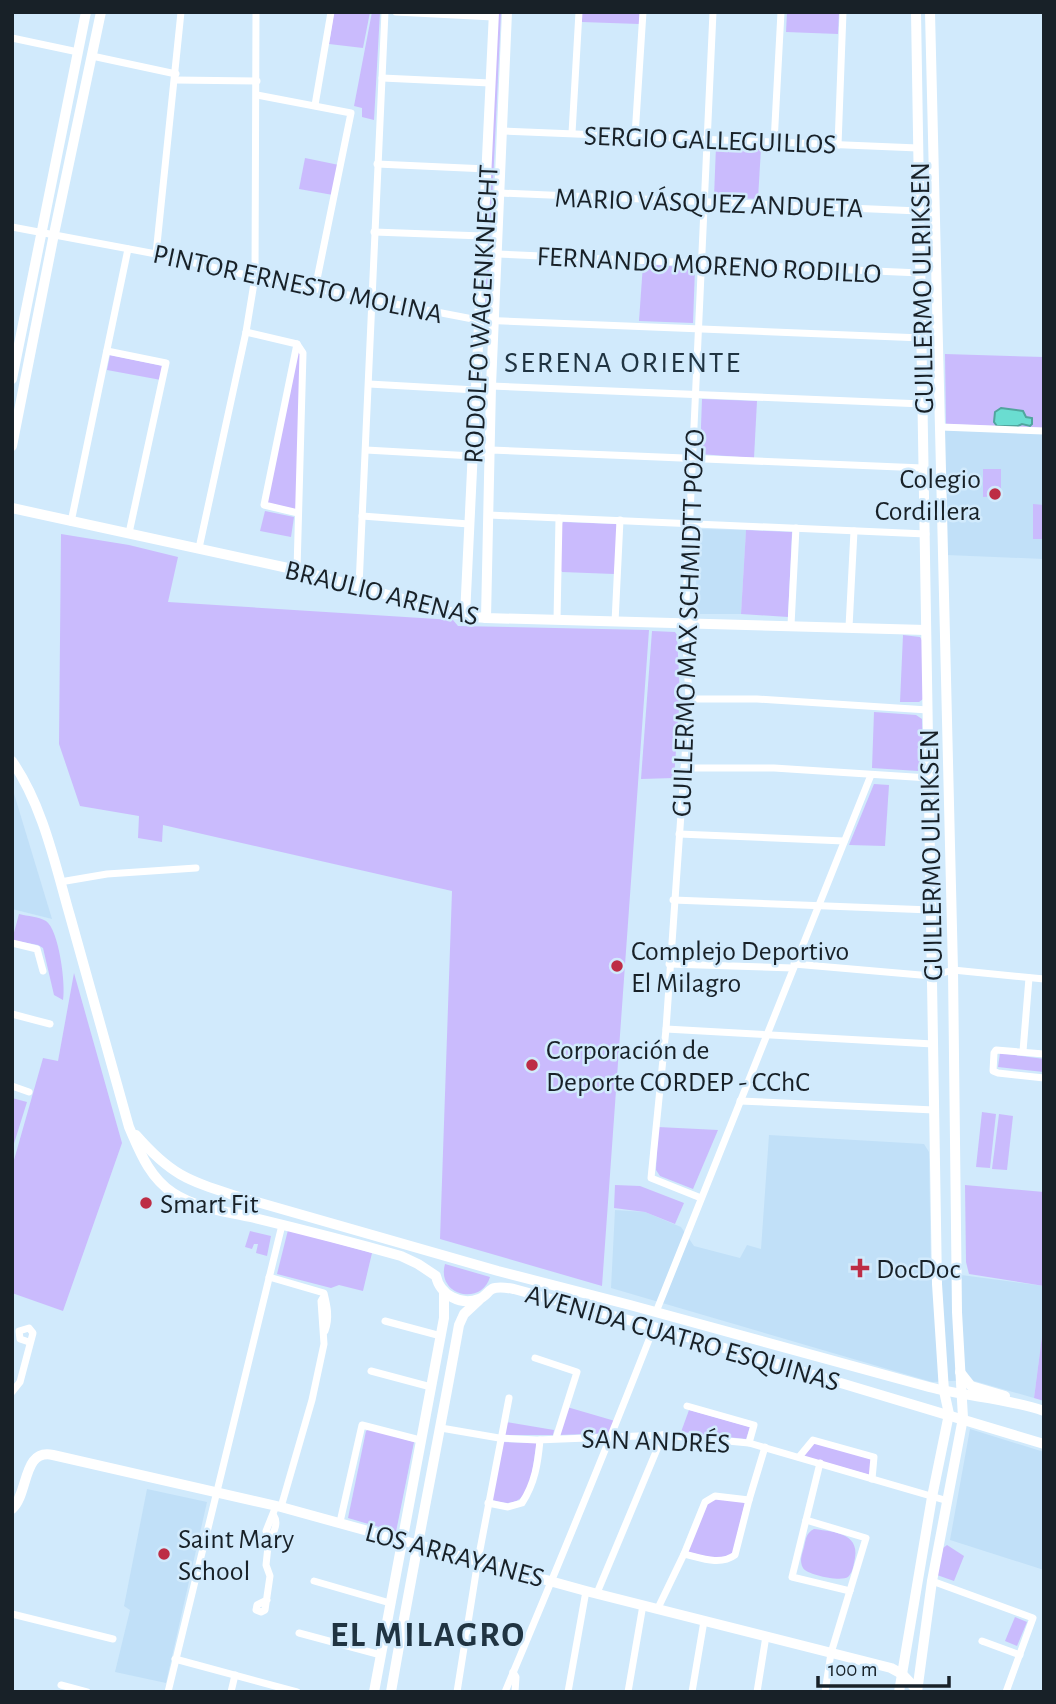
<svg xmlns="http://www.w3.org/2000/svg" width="1056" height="1704" viewBox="0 0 1056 1704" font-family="'Alegreya Sans',sans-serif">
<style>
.built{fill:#c1e0f8}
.green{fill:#cabbfd}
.water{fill:#6addd1;stroke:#51a59e;stroke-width:2}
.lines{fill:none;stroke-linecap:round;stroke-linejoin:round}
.street{stroke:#fff;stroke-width:7}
.secondary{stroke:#fff;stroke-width:10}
.poi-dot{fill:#bd2d45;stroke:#d1eafc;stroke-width:2.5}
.labels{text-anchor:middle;stroke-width:5;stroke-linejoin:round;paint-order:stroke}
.street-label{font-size:28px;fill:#182128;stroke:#d1eafc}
.poi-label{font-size:28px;fill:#182128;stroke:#d1eafc;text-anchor:start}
.neighbourhood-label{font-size:30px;letter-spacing:2px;fill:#203442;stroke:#d1eafc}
.district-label{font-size:35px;font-weight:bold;letter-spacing:2px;fill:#203442;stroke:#d1eafc}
</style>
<rect width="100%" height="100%" fill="#d1eafc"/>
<!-- built -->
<g class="built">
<path d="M944 430 1044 433V559L947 555Z"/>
<path d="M698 529 746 530 741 614H695Z"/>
<path d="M12 787 52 919 12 909Z"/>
<path d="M769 1135 924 1144 929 1152 931 1271 1044 1286V1321L1034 1398 971 1380 932 1382 611 1288 615 1210 645 1212 681 1227 694 1246 740 1258 747 1245 761 1249Z"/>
<path d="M970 1429 1044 1452V1570L950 1540Z"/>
<path d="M147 1489 207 1502 166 1683 115 1672 130 1610 124 1606Z"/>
</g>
<!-- green -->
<g class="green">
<path d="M334 12H370L363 48 329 44Z"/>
<path d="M372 12H380L374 120 362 117V108L354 106Z"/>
<path d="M496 12H501L487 311 484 310Z"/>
<path d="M582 12H640L639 24 582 22Z"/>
<path d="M787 12H839L838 34 786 32Z"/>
<path d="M716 146 761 148 758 199 714 197Z"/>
<path d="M305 158 339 165 333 195 299 189Z"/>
<path d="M643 264 695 268 693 323 639 321Z"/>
<path d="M298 350 301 354 296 510 267 503Z"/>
<path d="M945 354 1044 357V428L946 424Z"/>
<path d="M110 355 163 366 161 380 107 370Z"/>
<path d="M702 399 757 401 754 458 700 454Z"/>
<path d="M983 469H1001V496L983 497Z"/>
<path d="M1033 504 1044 505V539H1033Z"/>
<path d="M265 511 294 517 291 537 260 531Z"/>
<path d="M563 522 616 524 619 528 614 574 562 572 559 567 561 525Z"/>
<path d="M746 530 792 532 788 617 741 614Z"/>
<path d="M61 534 129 545 178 557 168 602 453 620 458 626 649 630 602 1286 440 1239 452 891 163 825 162 842 138 838 139 816 80 806 59 744Z"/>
<path d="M652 631 675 632 677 635 680 696 674 778 641 779Z"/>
<path d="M903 635 920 637 923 642V699L919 702H900Z"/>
<path d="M874 712 916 715 922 719 923 766 918 771 872 768Z"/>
<path d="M874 784 889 785 885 846 849 845Z"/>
<path d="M19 914C27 916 40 917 46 921 59 930 66 985 63 1000L54 995 43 948 38 945 12 940Z"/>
<path d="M74 973 122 1143 63 1311 12 1293V1167L43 1058 58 1061Z"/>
<path d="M1000 1053 1044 1059V1072L998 1067Z"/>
<path d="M12 1098 27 1102 12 1150Z"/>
<path d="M982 1112 996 1114 990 1168 976 1167Z"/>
<path d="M999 1114 1013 1116 1007 1170 992 1169Z"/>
<path d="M658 1127 718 1130 693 1189 660 1176 656 1170Z"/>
<path d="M615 1185 640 1186 684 1203 675 1224 645 1212 614 1208Z"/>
<path d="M965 1185 1044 1192V1286L969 1274 966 1262Z"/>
<path d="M288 1230 372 1253 363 1291 339 1285 331 1288 277 1274Z"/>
<path d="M250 1231 271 1236 267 1256 256 1253 258 1244H254L252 1249 245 1247Z"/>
<path d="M445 1264 490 1277C481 1307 436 1295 445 1264Z"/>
<path d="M1044 1321V1401L1034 1398Z"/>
<path d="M567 1407 615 1421 611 1433 559 1435Z"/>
<path d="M689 1410 750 1427 746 1439 681 1432Z"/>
<path d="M506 1422 554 1430 553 1435H503Z"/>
<path d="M369 1429 414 1442 396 1532 348 1518 366 1431Z"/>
<path d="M502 1442 537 1443C532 1459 535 1502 508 1503 503 1503 497 1501 492 1500Z"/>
<path d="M814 1443 872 1458 870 1475 803 1456Z"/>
<path d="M715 1499 745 1502 733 1554 717 1559 688 1552 707 1504Z"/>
<path d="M814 1529C837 1532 862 1534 854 1563 853 1568 852 1573 848 1577 841 1582 807 1575 803 1568 799 1561 802 1554 804 1547 806 1539 806 1533 814 1529Z"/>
<path d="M947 1545 964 1556 954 1581 937 1575 943 1548Z"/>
<path d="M1015 1617 1027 1622 1017 1646 1005 1641Z"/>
</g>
<!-- water -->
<path class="water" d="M1001 408 1023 411 1026 417 1032 418V424L1030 426 1022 424 1018 426H997L994 422 995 412Z"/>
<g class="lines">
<!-- street -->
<g class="street">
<path d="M396 12 493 17"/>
<path d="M12 38 78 52"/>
<path d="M92 56 176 74"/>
<path d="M382 78 490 83"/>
<path d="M175 80 257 81"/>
<path d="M257 95 351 113 315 289"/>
<path d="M315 105 331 12"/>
<path d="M503 131 918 148"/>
<path d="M572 133 579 12"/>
<path d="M635 136 643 12"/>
<path d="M774 143 781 12"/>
<path d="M838 145 843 12"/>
<path d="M377 164 487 169"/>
<path d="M500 193 919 211"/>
<path d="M12 227 156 254 255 277 478 320 922 338"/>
<path d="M374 232 483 236"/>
<path d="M156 254 181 12"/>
<path d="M497 254 920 273"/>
<path d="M246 332 297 344 303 353 297 570"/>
<path d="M297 344 264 505 298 513"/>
<path d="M107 351 166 363 129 533"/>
<path d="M369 384 476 390"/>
<path d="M491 386 923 404"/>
<path d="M941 427 1044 431"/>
<path d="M366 450 473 456 491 450 923 468"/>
<path d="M489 515 926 534"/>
<path d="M362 516 469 524"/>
<path d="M71 522 128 249"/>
<path d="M199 548 246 332 255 277 256 12"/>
<path d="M359 586 385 12"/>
<path d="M557 620 559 518"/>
<path d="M615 622 620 520"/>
<path d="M791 625 796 528"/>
<path d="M849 627 854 531"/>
<path d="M689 699H757L928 710"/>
<path d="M684 768H774L929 778"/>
<path d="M679 834 844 841"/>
<path d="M60 882 107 874 196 868"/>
<path d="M673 900 931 910"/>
<path d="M12 943 37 949 43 971"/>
<path d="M669 964 793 968"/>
<path d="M794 964 932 976 953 970 1044 979"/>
<path d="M12 1014 50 1024"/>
<path d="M666 1029 933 1044"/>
<path d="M1023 1051 1029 978"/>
<path d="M1044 1054 996 1050 994 1053 993 1071 998 1073 1044 1078"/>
<path d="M12 1086 29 1092"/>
<path d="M740 1101 934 1110"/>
<path d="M701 1198 651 1178 666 1029 689 699 685 623 713 12"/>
<path d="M269 1277 324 1293C327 1305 330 1318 325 1331"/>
<path d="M656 1312 871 775"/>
<path d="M385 1321 441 1336"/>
<path d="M535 1358 577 1372 556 1438"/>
<path d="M371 1371 431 1387"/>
<path d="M12 1392 20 1382 33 1333 29 1328 19 1331 20 1339 29 1342"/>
<path d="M687 1406 754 1425 749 1443"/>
<path d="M441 1428 499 1438 537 1440 663 1435 749 1443 948 1501"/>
<path d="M799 1457 813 1440 874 1457 872 1479"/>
<path d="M820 1463 792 1577 850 1591"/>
<path d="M488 1503 508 1507 522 1503C535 1483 538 1463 540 1440"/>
<path d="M281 1507 312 1400 324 1344 321 1301 324 1296"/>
<path d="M806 1520 866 1538 831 1653 825 1692"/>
<path d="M340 1522 362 1425 420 1440"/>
<path d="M269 1537C275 1533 278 1522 274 1516"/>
<path d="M684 1554C701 1558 720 1566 735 1555L749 1500 765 1447"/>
<path d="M314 1581 390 1603"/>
<path d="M932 1581 1033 1618 1006 1692"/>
<path d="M597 1593 663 1435"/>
<path d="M267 1600 257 1605 256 1610 261 1612 265 1610 270 1576 266 1565 269 1537 266 1531 276 1506"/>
<path d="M658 1608 684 1554 705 1502 715 1496 749 1500"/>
<path d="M12 1614 113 1639"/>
<path d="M299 1633 381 1655"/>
<path d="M982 1641 1020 1655"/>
<path d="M175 1659 297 1692"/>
<path d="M513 1672 516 1677 515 1692"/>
<path d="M61 1685 87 1692"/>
<path d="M168 1692 282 1225"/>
<path d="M231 1692 235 1675"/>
<path d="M457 1692 478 1560 509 1398"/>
<path d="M505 1692C556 1571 606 1450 654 1327"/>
<path d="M568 1692 586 1591"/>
<path d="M628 1692 643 1605"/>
<path d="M692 1692 704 1621"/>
<path d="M757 1692 766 1636"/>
</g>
<!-- secondary -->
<g class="secondary">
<path d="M12 379 86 12"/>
<path d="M12 446 54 234 101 12"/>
<path d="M12 508 297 570 465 616 486 618 926 630"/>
<path d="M465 616 494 12"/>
<path d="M486 618 491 386 507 12"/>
<path d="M12 761C43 806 55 864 70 916 89 986 109 1056 129 1127 140 1152 149 1177 173 1193 196 1208 224 1211 250 1217 300 1229 351 1242 401 1256L418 1264 436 1276C440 1295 461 1306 479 1299 485 1297 487 1292 492 1289 498 1286 508 1288 514 1289L654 1327 1044 1444"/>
<path d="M136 1135C171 1175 187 1180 236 1196L498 1271 630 1305 929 1387C967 1397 1007 1398 1044 1411"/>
<path d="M960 1372 971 1386 1005 1396"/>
<path d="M12 1509C29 1494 22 1448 53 1455L281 1507 586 1591 891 1668 902 1674 917 1690"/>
<path d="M374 1692 444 1318V1292"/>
<path d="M391 1692C412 1569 437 1448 459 1325L464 1314 479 1300"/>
<path d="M899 1692 932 1497 949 1414 944 1391 937 1284 916 12"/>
<path d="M917 1692 932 1581 963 1418 957 1312 953 970 930 12"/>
</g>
</g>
<!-- markers -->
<g class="poi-dot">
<circle cx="995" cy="494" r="7"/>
<circle cx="617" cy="966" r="7"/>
<circle cx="532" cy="1065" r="7"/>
<circle cx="146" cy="1203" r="7"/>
<path d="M856.5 1257.5h7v7h7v7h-7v7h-7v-7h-7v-7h7z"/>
<circle cx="164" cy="1554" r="7"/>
</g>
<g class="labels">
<!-- street labels -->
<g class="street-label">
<text transform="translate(710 139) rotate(2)" y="10">SERGIO GALLEGUILLOS</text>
<text transform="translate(709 202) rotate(2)" y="10">MARIO VÁSQUEZ ANDUETA</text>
<text transform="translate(709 264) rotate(3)" y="10">FERNANDO MORENO RODILLO</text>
<text transform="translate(298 283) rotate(12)" y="10">PINTOR ERNESTO MOLINA</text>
<text transform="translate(921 288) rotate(-91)" y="10">GUILLERMO ULRIKSEN</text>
<text transform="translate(480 314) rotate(-87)" y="10">RODOLFO WAGENKNECHT</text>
<text transform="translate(382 592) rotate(14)" y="10">BRAULIO ARENAS</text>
<text transform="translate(687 623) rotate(-88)" y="10">GUILLERMO MAX SCHMIDTT POZO</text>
<text transform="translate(930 855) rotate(-91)" y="10">GUILLERMO ULRIKSEN</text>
<text transform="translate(683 1337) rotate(16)" y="10">AVENIDA CUATRO ESQUINAS</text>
<text transform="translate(656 1440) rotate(2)" y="10">SAN ANDRÉS</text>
<text transform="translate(455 1554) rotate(15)" y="10">LOS ARRAYANES</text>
</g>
<!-- poi labels -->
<g class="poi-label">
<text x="981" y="488" text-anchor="end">Colegio<tspan x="981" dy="32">Cordillera</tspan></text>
<text x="631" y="960">Complejo Deportivo<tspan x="631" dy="32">El Milagro</tspan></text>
<text x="546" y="1059">Corporación de<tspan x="546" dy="32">Deporte CORDEP - CChC</tspan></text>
<text x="160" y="1213">Smart Fit</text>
<text x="876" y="1278">DocDoc</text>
<text x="178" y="1548">Saint Mary<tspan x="178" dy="32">School</tspan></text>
</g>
<!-- neighbourhood labels -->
<g class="neighbourhood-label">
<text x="623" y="372">SERENA ORIENTE</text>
</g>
<!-- district labels -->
<g class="district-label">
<text x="428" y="1646">EL MILAGRO</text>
</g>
</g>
<!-- border -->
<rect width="1056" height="1704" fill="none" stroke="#182128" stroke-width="28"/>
<!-- scale -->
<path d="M818 1676v10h131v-10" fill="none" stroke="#182128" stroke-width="3.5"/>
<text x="828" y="1676" font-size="21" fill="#182128" stroke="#d1eafc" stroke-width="5" paint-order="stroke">100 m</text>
</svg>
